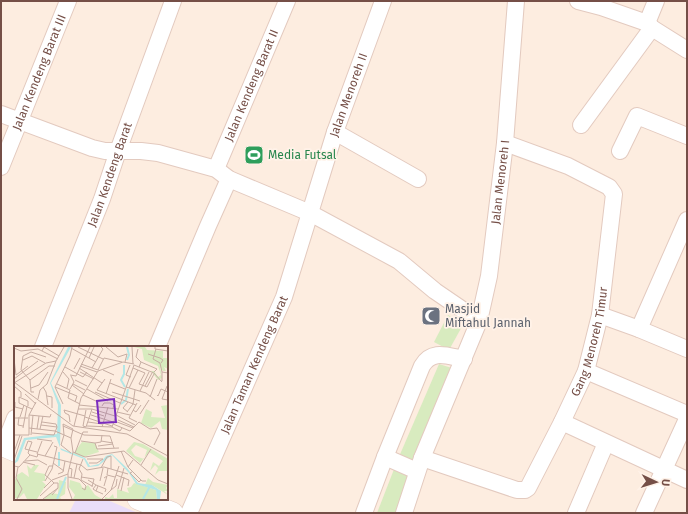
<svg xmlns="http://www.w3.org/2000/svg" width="688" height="514" viewBox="0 0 688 514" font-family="'Fira Sans',sans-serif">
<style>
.education{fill:#eaddf9}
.green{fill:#d8ebbf}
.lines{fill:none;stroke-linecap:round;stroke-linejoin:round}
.minor-casing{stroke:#e3cabf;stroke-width:18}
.tertiary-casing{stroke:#e3cabf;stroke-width:22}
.minor{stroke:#fff;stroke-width:16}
.tertiary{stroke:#fff;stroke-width:21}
.labels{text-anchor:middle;stroke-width:3.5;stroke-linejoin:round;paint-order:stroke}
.street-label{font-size:12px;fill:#754f47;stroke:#fff2e8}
.leisure-label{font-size:12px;fill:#27864d;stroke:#fff2e8;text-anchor:start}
.worship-label{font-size:12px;fill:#5b616d;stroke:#fff2e8;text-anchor:start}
.inset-river{fill:none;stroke:#b4e7e6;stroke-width:2}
.inset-road{fill:none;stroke:#c7aea3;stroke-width:1}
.view{fill:#7b2cbf;fill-opacity:0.15;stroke:#7b2cbf;stroke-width:2}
.inset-edge{fill:none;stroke:#754f47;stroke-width:2}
</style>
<rect width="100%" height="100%" fill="#fdede0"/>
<!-- education -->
<path class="education" d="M76 499H105L138 513H69Z"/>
<!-- green -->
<g class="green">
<path d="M448 315 464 323 449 350 434 342Z"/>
<path d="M439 364 455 369 400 513H377L398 459Z"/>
</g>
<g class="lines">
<defs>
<g id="minor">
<path d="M578 1 601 7 647 23 652 28 687 50"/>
<path d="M647 23 656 1"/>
<path d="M1 114 92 148 105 151H141L158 153 216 169 229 179 310 213 399 261 435 291 479 321"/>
<path d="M581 125 652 28"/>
<path d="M335 132 418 179"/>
<path d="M620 151 637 116 687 136"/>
<path id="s1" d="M1 167 68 1"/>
<path id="s2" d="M216 169 287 1"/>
<path d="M600 315 639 329 687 349"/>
<path d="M639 329 687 220"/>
<path id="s3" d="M43 347 102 199 118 151 173 1"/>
<path d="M157 347 208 226 229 179"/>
<path d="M586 371 687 414"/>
<path d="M562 422 687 480"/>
<path d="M4 446 15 418"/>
<path d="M385 457 417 471"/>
<path id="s4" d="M422 458 517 490H525L528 488 562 422 586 371 600 315 614 194 609 187 568 166 505 143"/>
<path id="s5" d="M189 513 284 297 335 132 383 1"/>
<path d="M364 513 385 457 422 366C432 349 447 356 464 359"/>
<path id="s6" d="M404 513 422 458 479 321 489 276 505 143 516 1"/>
<path d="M576 513 606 443"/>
<path d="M644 513 687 419"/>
</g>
<g id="tertiary">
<path d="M1 445 15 451"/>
<path d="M138 499 173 513"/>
</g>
</defs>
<!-- minor casing -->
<use href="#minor" class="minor-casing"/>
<!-- tertiary casing -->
<use href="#tertiary" class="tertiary-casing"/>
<!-- minor -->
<use href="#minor" class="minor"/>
<!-- tertiary -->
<use href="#tertiary" class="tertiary"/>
</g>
<!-- icons -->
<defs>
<symbol id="stadium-square" viewBox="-11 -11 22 22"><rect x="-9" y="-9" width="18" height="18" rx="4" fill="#2e9e5b" stroke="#fff2e8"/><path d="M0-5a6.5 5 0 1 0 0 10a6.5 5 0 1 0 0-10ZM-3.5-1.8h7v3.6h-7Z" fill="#fff"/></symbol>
<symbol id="mosque-square" viewBox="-11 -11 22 22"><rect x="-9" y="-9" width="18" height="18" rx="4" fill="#6b7280" stroke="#fff2e8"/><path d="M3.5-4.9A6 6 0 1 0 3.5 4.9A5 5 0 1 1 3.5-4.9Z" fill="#fff"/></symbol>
</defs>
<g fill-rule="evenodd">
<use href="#stadium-square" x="243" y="144" width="22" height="22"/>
<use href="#mosque-square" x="420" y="305" width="22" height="22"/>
</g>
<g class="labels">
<!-- street labels -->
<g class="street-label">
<text dy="4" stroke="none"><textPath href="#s1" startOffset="102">Jalan Kendeng Barat III</textPath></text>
<text dy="4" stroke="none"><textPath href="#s2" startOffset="91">Jalan Kendeng Barat II</textPath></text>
<text dy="4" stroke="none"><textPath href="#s5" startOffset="448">Jalan Menoreh II</textPath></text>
<text dy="4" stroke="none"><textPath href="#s3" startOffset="185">Jalan Kendeng Barat</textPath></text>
<text dy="4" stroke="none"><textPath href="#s6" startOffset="347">Jalan Menoreh I</textPath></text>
<text dy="4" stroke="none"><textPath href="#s4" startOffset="272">Gang Menoreh Timur</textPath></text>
<text dy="4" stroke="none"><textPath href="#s5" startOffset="162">Jalan Taman Kendeng Barat</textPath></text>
</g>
<!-- leisure labels -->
<g class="leisure-label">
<text x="268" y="159">Media Futsal</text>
</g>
<!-- worship labels -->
<g class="worship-label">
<text x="445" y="313">Masjid<tspan x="445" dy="14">Miftahul Jannah</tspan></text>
</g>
</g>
<!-- overview -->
<g transform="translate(14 346)">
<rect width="154" height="154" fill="#fdede0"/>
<path d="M120 1H131L133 4 149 5V12H154V23L150 21 152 25H149L146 21 148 32 144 34 137 25H140L144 31 147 29 144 20 130 14 128 3ZM154 59V84L148 83 146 75 137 82 127 77 132 63 138 66 137 71 151 72 147 60ZM68 96 81 97 85 106 69 111 59 108ZM120 96 129 98 154 113V125H145L141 129 144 122 141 119 136 125 139 116 145 120 149 115 135 106 126 117 112 105ZM122 99 133 104 130 113 121 110 117 104ZM13 119 17 123 20 119H25L20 126 31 128V135H28L32 139 23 153H13L10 147 5 152H0V132L3 134V129L8 126 15 131ZM134 132 139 136 154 139 152 142 154 145H150L154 149 138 139H131ZM45 134 52 136 51 148 46 151 47 153H30L36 147 44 148ZM56 134 66 137 69 143 74 139 81 149 88 153H59L61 149 55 141ZM120 137 142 144 143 153H91V151L95 152 99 148 100 152H103V143L115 147 113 142 117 141Z" fill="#d8ebbf" fill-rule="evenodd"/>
<path d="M54 1H57L37 37 47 59 46 102 71 112 76 120 85 118 92 110 98 108 113 122 124 137 138 139 147 145 146 153H143L142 144 122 138 115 127 98 109 84 120 74 121 70 113 47 104 42 91 12 94 4 115 0 118 10 92 43 88 44 59 36 37Z" fill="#b4e7e6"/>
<path class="inset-river" d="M113 14 115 9 113 1M110 19V28L107 34 111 41M107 58 112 54 114 43M45 120V106M43 153 52 131M129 153 136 140"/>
<path class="inset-road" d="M64 1 89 13M92 1 104 11 113 8 111 16M118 1 119 18M141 1V3L154 5M0 2 7 5 24 3 44 13M57 2 82 16M124 3 122 11 127 16 125 21M142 3 139 13 146 17 148 26M28 5 30 1 45 10M134 8 146 12 149 14 147 17M75 12 80 1M0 13 2 29M9 14 18 10 31 17M127 16 143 23 140 26M67 18 84 24M116 19 112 29 117 31M120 19 140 27 148 36M66 20 83 26M51 21 69 31 73 26M65 22 88 37M78 22 89 3 87 1M119 22 131 27 125 38 128 39M60 23 66 12M84 24 90 12 108 16M89 24 100 29M49 26 55 33 53 42M66 26 80 33M2 29 14 20M56 29 62 30 76 1M0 33 24 15M16 34 35 20H41M61 34 73 40M148 35V26L154 27M0 36 59 80 113 88 154 110M0 37 32 17 42 15 50 1M96 37 111 43M43 38 56 44 54 52 66 58M59 38 71 44M58 39 70 48M128 39 133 41 140 28M0 40 7 46V51M131 40 138 27M153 40 148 53 154 54M29 41 32 46 34 59M41 41 63 50 61 56M112 41 132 47 141 54M17 42 25 39 34 26M115 42 124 24M56 43 60 36 57 30M73 43 94 55M83 44 122 59M83 44 91 33M126 45 135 26M20 46H17L16 34 7 24 9 10 17 6 32 11M81 46 106 57M98 46 126 55M11 48 22 58M92 48 97 33M69 49 84 56M143 49 144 50 147 43 154 46M33 50 38 51V62M136 51 143 33M24 53 26 44 33 38 42 15M1 56V61L9 63M114 56 109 62 114 66M123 57 115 72 123 76M49 58 41 41 56 10 58 1M65 59 104 63M14 60V55L5 51V57L18 63M88 60 90 57H96L100 59 99 62M64 63H78L101 70M50 64 71 70M50 64 51 67 55 69 56 76M72 64 69 80 72 81 78 63M119 64 122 66 127 59M78 66 90 70M103 66 116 69M113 66 119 58 121 44M126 68 135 54M15 69 36 71 37 68M77 69 99 76M102 69 121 79M5 71 4 79 9 80M6 71 10 59M71 71 98 80M0 72H14M104 74 120 81M28 76 42 78 43 81M74 76 88 78M103 76 119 82M99 78 116 85 125 76 136 83 143 82 146 87 140 99M27 79 43 81M49 80 70 89 96 90 100 102M60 80 67 52 84 25 109 16 120 18M73 80 98 81 120 19M88 81 94 61M98 81 106 85 108 82M9 82 13 60M15 82 41 85 57 92M23 83 25 70M26 83 29 70M18 87 40 89 43 81M0 89H15V69L22 56M17 89 19 69M23 93 38 95M28 95 23 108 67 119 73 124 90 121 114 128M67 95 81 97 83 103 105 102M87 95 99 97M81 97 87 96 88 89M84 100 99 98M107 105 114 121M0 106 6 89M59 106 71 111 110 105 144 134 154 138M57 107 47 99 50 89 49 78 59 83M61 107 69 86H74M16 109 14 107 15 104 18 96 14 95 11 103 23 106M31 110 39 96M69 113 65 123 68 128 67 134 78 140M73 113H89L83 117H75M0 114 8 90M119 114 114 121 128 135H132M11 115 24 114 33 119M9 116 21 119M39 117 50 125M127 119 137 103M0 120 5 121 16 109 23 111 24 108M55 122 58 123 57 132M87 122 93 111 97 110V123M94 122 93 129 101 131M118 126 116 127 125 136 127 134M44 128 49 126 51 115M102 129 115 134 114 140M54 131 65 133 72 140 71 144 68 142M67 131 80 133 78 141M60 132 63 118M90 132 93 130 90 140M74 134 82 139 79 143 82 145M31 135 38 123 43 101 40 100M38 135 31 129 35 120H39M86 135 89 122M82 139 92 143 91 146M84 140 82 145 89 148M30 142 38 134 54 128M104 143 110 122M97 144 102 140 103 133M107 145 110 131M38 149 44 142V137H40M26 150 40 137 38 135M3 153 8 143 2 132 4 121M29 153 44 142M58 153 54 142V127L59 106 57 92 59 83M88 153 97 144 105 120"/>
<path class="view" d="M100 53 102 76 85 77 83 55Z"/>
<rect width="154" height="154" class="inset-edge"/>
</g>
<!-- border -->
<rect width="688" height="514" fill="none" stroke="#754f47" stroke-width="4"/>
<!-- north arrow -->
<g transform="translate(656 482) rotate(94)" stroke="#fff2e8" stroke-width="3" paint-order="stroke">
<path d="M0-3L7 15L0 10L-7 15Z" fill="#754f47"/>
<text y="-6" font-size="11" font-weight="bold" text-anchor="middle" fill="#754f47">U</text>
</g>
</svg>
